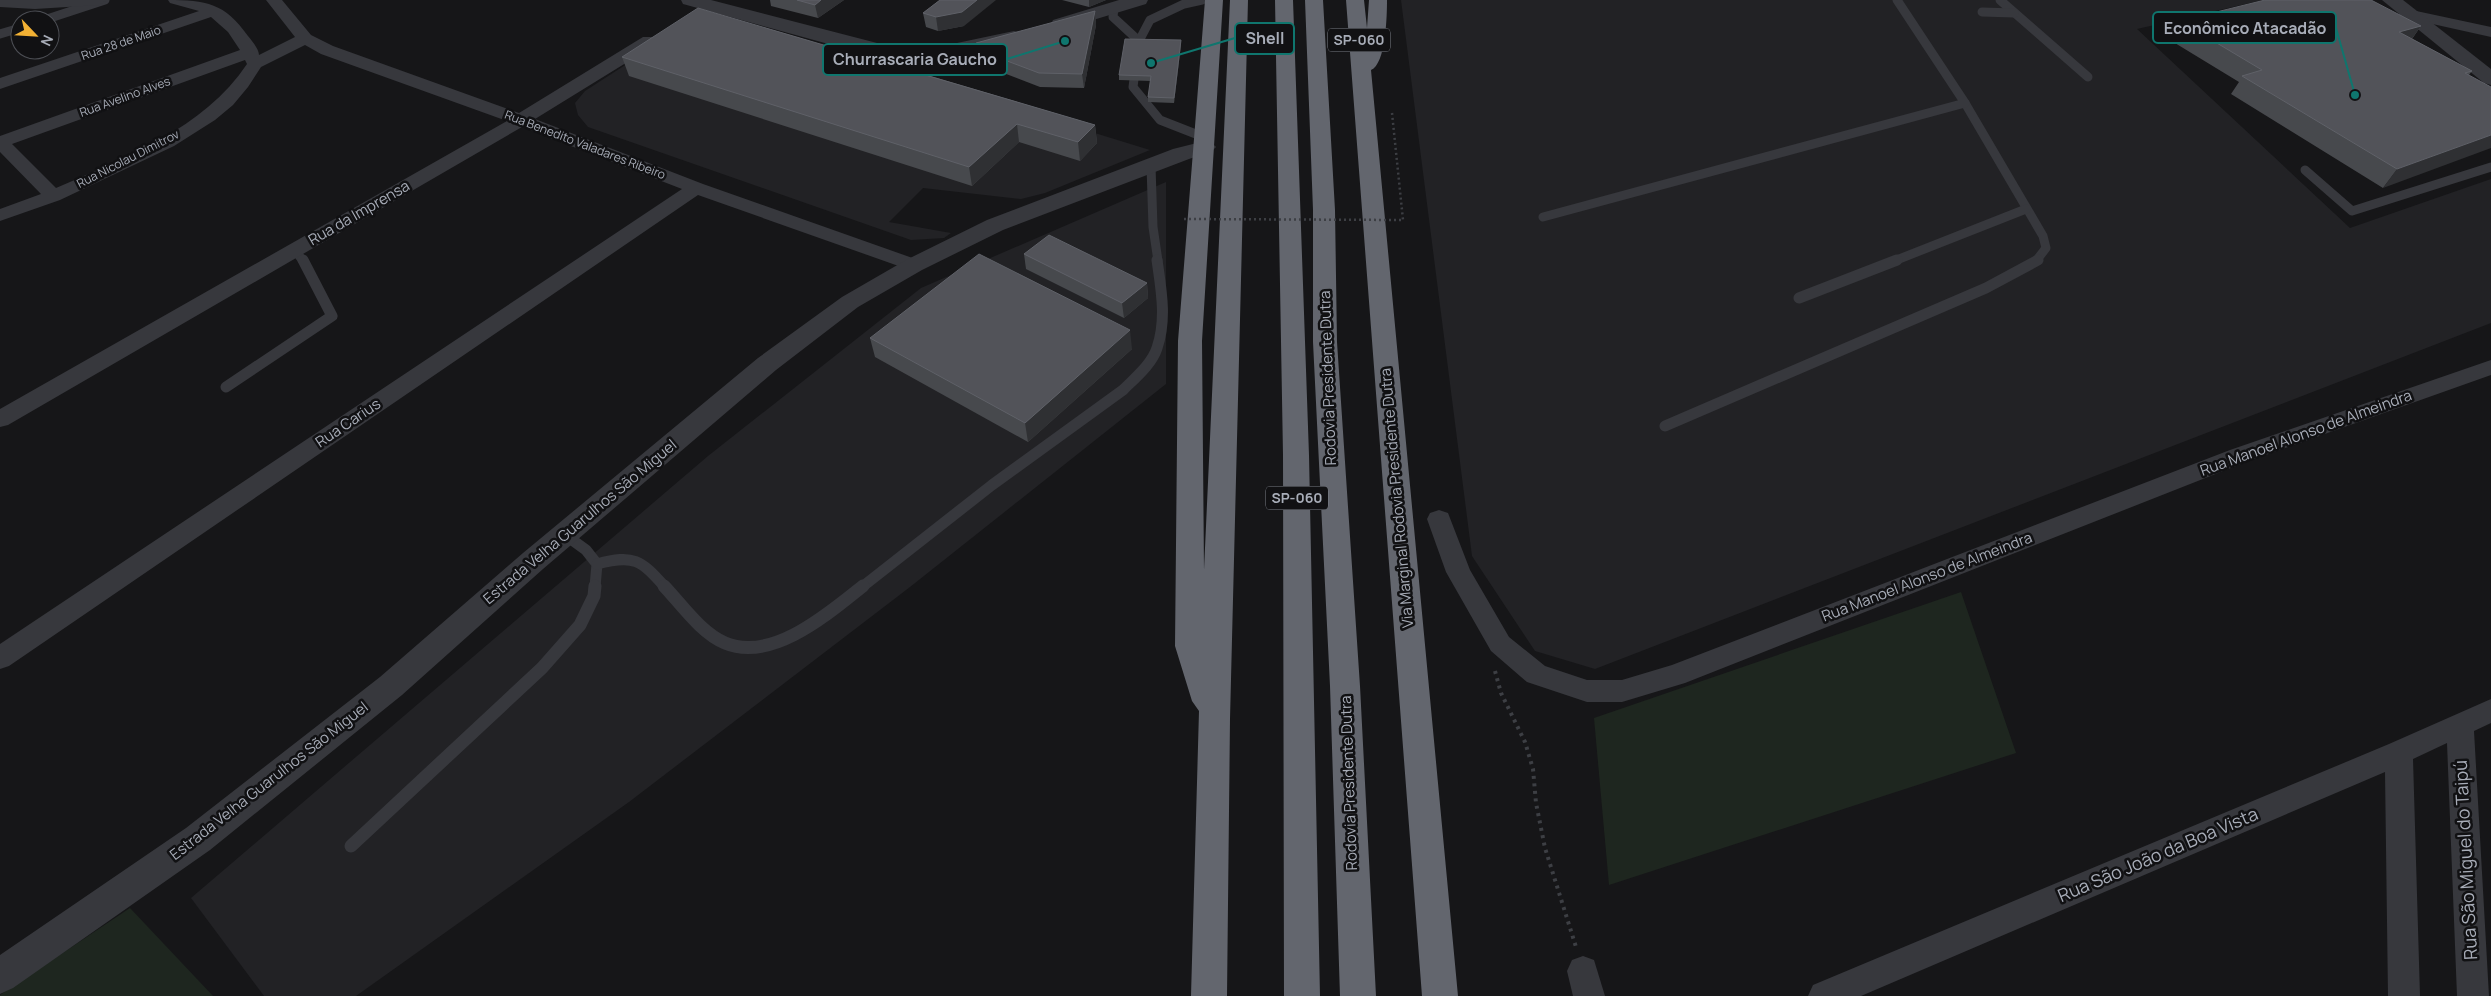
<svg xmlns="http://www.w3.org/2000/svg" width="2491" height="996" viewBox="0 0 2491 996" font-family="Manrope,sans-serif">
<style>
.built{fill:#222225}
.green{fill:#1e261f}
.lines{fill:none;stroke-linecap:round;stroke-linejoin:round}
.path-far1{stroke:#3d3f44;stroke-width:2.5;stroke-dasharray:2 3;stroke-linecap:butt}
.path{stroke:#3d3f44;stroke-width:4;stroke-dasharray:3 4.5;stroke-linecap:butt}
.service-far2{stroke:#37383d;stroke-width:9}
.service-far1{stroke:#37383d;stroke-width:11}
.service{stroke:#37383d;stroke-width:13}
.minor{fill:#37383d;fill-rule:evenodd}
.tertiary{fill:#37383d;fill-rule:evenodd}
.motorway{fill:#63666e;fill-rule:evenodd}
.path-bridge{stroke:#3d3f44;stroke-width:2.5;stroke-dasharray:2 3;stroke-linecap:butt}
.wall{fill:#47494d}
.shaded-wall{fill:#2f3033}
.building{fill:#525359;stroke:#5f6168}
.labels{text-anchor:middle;stroke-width:5;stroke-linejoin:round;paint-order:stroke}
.far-street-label{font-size:12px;fill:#a8adb8;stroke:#111113}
.shield{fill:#111113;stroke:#7b7e86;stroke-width:1}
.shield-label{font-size:14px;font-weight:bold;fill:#a8adb8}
.street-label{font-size:15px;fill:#a8adb8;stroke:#111113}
.near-street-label{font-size:18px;fill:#a8adb8;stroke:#111113}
.leader{fill:none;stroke:#0f766e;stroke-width:2}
.callout-dot{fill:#0f766e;stroke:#111113;stroke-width:2}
.callout{fill:#111113;stroke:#0f766e;stroke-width:2}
.callout-label{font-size:16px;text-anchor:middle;font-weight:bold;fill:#a8adb8}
</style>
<rect width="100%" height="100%" fill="#161618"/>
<!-- built -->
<g class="built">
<path d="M1401 0H2263L2137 29 2350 228 2491 179V323L1595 669 1535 651 1472 556Z"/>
<path d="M715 16 1150 150 1045 193 1021 199 923 188 889 222 951 233 944 238 911 240 588 127 578 115 575 103 585 91 695 20Z"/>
<path d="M1166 182V384L910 587 629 802 356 996H264L191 898 708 456 921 288Z"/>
</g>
<!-- green -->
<g class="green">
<path d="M1961 592 2016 753 1609 885 1594 718Z"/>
<path d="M130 908 213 996H0V995Z"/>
</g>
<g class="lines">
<!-- path-far1 -->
<path class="path-far1" d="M1392 113 1403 220"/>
<!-- path -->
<path class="path" d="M1495 671 1501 693 1525 742 1533 769 1536 803 1545 848 1576 947"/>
<!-- service-far2 -->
<g class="service-far2">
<path d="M2000 0 2088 77"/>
<path d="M1114 7 1113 17 1139 41 1133 87 1160 120 1206 138"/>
<path d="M1982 12 2014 13"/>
<path d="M44 20 105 0"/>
<path d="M0 34 20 28"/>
<path d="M1139 41 1150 20 1184 4 1202 0"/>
<path d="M1965 103 2043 236 2046 248 2036 261"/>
<path d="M1151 166 1153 227 1158 261"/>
<path d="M2305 170 2352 211 2491 167"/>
<path d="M1543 217 1965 103 1897 0"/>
<path d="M295 250 303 261"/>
<path d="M1894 261 2026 209"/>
</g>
<!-- service-far1 -->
<g class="service-far1">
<path d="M1799 298 1897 260"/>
<path d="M226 387 332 316 303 260"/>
<path d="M1665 426 1986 288 2038 260"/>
<path d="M564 534 586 550 597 564 595 587"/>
<path d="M597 564C634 554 641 560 665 587"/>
<path d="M862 587 992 485 1123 390C1135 378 1152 364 1157 348 1167 319 1161 289 1157 260"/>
</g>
<!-- service -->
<g class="service">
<path d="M664 586C682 605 701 633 725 643 772 663 829 613 863 586"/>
<path d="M351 846 542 668 580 625 594 596 595 586"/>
</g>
<!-- minor -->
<g class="minor">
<path d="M0 0H107L99 5 35 9 0 7Z"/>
<path d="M168 0C206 0 225 3 248 36 252 41 259 49 259 55L295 37 266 0H282L311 35 333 46 519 113 643 37H655L657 41 655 45 535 119 703 184 921 261 924 265 921 269 914 271 907 269 698 195 9 666 0 669V644L682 189 522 127 8 425 0 427V409L507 121 321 54 305 45 261 67 248 87 233 105 215 120 174 146 60 200 0 221V209L41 194 0 152V136L240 50 228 32 211 17 0 89V78L199 11 170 3ZM245 60 247 64C204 129 124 158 56 188L12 144Z"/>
<path d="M2407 9 2491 27V37L2401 17 2399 14Z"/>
<path d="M2491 360V375L2246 462 1685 683 1622 702H1587L1527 682 1491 651 1446 572 1427 519 1430 513 1439 510 1448 513 1470 570 1509 637 1545 666 1587 680H1622L1672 665 2230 450Z"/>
<path d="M2491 699V723L2474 731 2489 996H2457L2447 743 2413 759 2420 996H2388L2385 772 1861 996H1808L1813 985 2389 744Z"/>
<path d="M1583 956 1594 960 1605 996H1573L1567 971 1572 960Z"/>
</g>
<!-- tertiary -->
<g class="tertiary">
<path d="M681 0H711L877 43 915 46 957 43 1014 31 1021 33 1024 37 1021 41 957 55 915 58 877 55 832 45 683 4Z"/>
<path d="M1119 0H1148L1146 4 1060 30 1053 28 1051 24 1053 20Z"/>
<path d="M2382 0H2403L2491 69V85L2484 83Z"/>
<path d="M1205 141 1212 143 1216 147 1212 151 1189 159 1003 230 922 270 858 307 776 370 543 569 402 695 210 850 13 988 0 994V955L186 828 380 677 523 553 758 358 842 297 906 260 987 220 1173 149Z"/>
</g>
<!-- motorway -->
<g class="motorway">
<path d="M1205 0H1223L1202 341 1204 570 1230 0H1248L1230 719 1227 996H1191L1199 711 1192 701 1175 646 1178 341Z"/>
<path d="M1275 0H1293L1309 455 1320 996H1284L1283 455Z"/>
<path d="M1305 0H1323L1335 210 1337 342 1360 686 1376 996H1340L1330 686 1313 342V210Z"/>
<path d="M1346 0H1364L1367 28 1369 0H1387C1387 15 1386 64 1371 70L1458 996H1422Z"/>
</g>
<!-- path-bridge -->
<path class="path-bridge" d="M1184 219 1403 220"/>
</g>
<!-- wall -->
<g class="wall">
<path d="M770 0H844L818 18 771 6Z"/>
<path d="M940 0 964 26 938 31 926 27 923 13Z"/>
<path d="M1062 0H1106L1089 7Z"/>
<path d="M1095 11 1096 25 1084 88 1040 87 980 64 976 43Z"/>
<path d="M2180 21 2421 26 2412 39 2472 71 2383 188 2231 94 2239 82 2170 40Z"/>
<path d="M1181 40V45L1174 103 1148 102V97L1151 81 1119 80V75Z"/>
<path d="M948 47 953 72 927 75 1095 125 1097 143 1080 161 1019 142 972 186 629 76 622 57 924 74 922 66Z"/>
<path d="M1024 254 1147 283 1148 298 1124 318 1026 269Z"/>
<path d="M870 338 1132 349 1028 442 875 357Z"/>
</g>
<!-- shaded-wall -->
<g class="shaded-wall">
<path d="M821 0H844L818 18 815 5Z"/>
<path d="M977 0H996L964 26 938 31 936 17Z"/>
<path d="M1089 0H1106L1089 7Z"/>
<path d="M1095 11 1096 25 1084 88 1082 74Z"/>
<path d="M2421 26 2408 44 2399 32Z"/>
<path d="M1181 40V45L1174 103V98Z"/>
<path d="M951 63 953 72 924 76 922 66Z"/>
<path d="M1017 124 1019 142 972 186 969 167Z"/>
<path d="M1095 125 1097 143 1080 161 1078 142Z"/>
<path d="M2491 135V148L2383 188 2397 169Z"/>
<path d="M1147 283 1148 298 1124 318 1122 303Z"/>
<path d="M1130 330 1132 349 1028 442 1025 423Z"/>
</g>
<!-- building -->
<g class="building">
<path d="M797 0H821L815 5Z"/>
<path d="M940 0H977L962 12 936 17 923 13Z"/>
<path d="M2265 0H2371L2421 26 2399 32 2472 71 2465 73 2491 87V135L2397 169 2242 76 2262 70 2180 21Z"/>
<path d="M698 8 1095 125 1078 142 1017 124 969 167 622 57Z"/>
<path d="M1095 11 1082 74 1039 73 978 50 976 43Z"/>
<path d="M1125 39 1181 40 1174 98 1148 97 1151 76 1119 75Z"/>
<path d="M1049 235 1147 283 1122 303 1024 254Z"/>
<path d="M979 254 1130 330 1025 423 870 338Z"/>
</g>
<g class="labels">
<!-- far-street labels -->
<g class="far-street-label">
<text transform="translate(121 43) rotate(-19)" y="4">Rua 28 de Maio</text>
<text transform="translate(125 97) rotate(-20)" y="4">Rua Avelino Alves</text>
<text transform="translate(585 145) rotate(21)" y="4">Rua Benedito Valadares Ribeiro</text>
<text transform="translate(128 159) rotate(-27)" y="4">Rua Nicolau Dimitrov</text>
</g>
<!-- shield labels -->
<g class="shield">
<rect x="1328" y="28.5" width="62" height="23" rx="4"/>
<rect x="1266" y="486.5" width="62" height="23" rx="4"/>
</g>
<g class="shield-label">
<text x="1359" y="45">SP-060</text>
<text x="1297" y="503">SP-060</text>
</g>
<!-- street labels -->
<g class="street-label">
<text transform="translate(359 213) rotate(-30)" y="5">Rua da Imprensa</text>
<text transform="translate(1328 378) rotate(-92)" y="5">Rodovia Presidente Dutra</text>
<text transform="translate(348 423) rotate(-34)" y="5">Rua Carius</text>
<text transform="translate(2306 433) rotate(-20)" y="5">Rua Manoel Alonso de Almeindra</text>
<text transform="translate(1397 498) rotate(-95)" y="5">Via Marginal Rodovia Presidente Dutra</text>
<text transform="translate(580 522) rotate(-40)" y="5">Estrada Velha Guarulhos São Miguel</text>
<text transform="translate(1927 577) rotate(-21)" y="5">Rua Manoel Alonso de Almeindra</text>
<text transform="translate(269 781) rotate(-38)" y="5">Estrada Velha Guarulhos São Miguel</text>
<text transform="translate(1349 783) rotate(-92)" y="5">Rodovia Presidente Dutra</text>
</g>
<!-- near-street labels -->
<g class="near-street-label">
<text transform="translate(2158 855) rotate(-23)" y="6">Rua São João da Boa Vista</text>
<text transform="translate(2466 860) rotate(-93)" y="6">Rua São Miguel do Taipú</text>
</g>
</g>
<!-- callouts -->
<path class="leader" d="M2355 95L2336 28M1151 63L1235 38M1065 41L1007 59"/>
<g class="callout-dot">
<circle cx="2355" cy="95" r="5"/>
<circle cx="1151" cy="63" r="5"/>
<circle cx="1065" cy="41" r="5"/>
</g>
<g class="callout">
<rect x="2153" y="12" width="183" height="31" rx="5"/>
<rect x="1235" y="23" width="59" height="31" rx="5"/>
<rect x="823" y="44" width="184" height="31" rx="5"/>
</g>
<g class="callout-label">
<text x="2245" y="34">Econômico Atacadão</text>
<text x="1265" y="44">Shell</text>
<text x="915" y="65">Churrascaria Gaucho</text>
</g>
<!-- north arrow -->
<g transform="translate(35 35) rotate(115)"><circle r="24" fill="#111113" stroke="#4d4f55"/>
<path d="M0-4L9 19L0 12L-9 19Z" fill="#f2b134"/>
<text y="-8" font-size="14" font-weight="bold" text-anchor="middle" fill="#a8adb8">N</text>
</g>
</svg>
